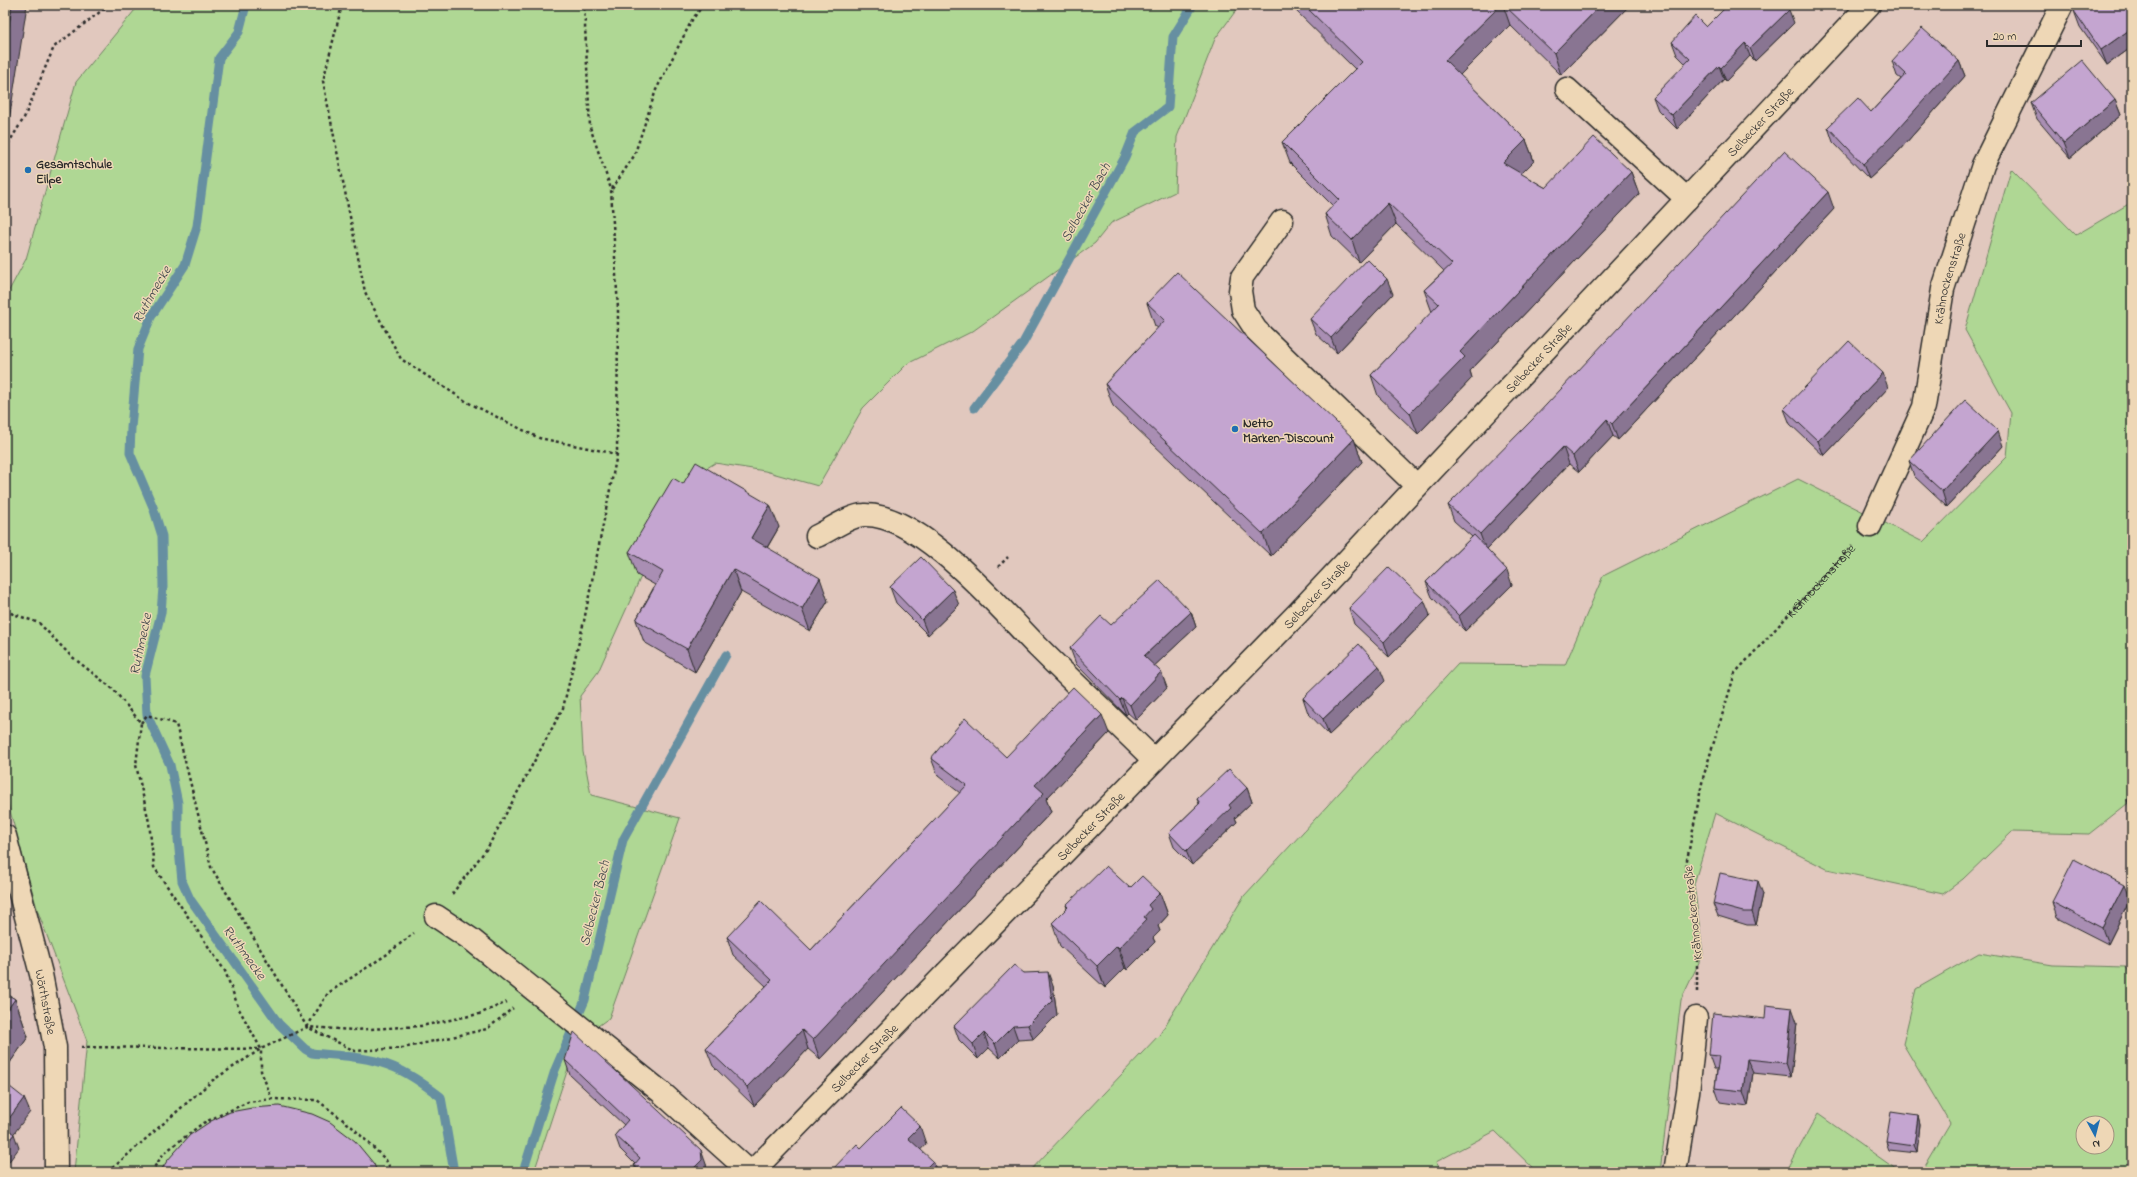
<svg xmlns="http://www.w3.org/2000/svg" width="2137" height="1177" viewBox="0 0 2137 1177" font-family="'Indie Flower',sans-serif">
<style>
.green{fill:#afd794;stroke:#6d8160;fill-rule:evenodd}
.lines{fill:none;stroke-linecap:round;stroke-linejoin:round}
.stream{stroke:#668fa1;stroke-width:9}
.minor-casing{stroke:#2b2b2b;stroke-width:25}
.major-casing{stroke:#2b2b2b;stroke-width:25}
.path{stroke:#2b2b2b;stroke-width:2.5;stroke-dasharray:3 3;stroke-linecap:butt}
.minor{stroke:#eed7b6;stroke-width:22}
.major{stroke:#eed7b6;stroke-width:22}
.wall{fill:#a98eb3;stroke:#2b2b2b}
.shaded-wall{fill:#897492;stroke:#2b2b2b}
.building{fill:#c4a5d0;stroke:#2b2b2b}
.poi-dot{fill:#1f6fb2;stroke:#eed7b6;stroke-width:1.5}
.labels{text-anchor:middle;stroke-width:3;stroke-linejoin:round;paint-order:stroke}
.street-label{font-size:13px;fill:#2b2b2b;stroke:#eed7b6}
.poi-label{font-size:13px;font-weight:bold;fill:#2b2b2b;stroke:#eed7b6;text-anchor:start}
.water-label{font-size:14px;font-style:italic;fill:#3a4448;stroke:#eed7b6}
</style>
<rect width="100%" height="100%" fill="#e1c8be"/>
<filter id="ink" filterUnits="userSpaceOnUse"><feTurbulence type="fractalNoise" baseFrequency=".025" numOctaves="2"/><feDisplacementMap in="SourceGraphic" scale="8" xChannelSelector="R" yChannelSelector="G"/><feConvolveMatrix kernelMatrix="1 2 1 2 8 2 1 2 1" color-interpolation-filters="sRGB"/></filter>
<g filter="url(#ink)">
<!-- green -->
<g class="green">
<path d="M139 5H1240L1215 39 1177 137 1175 192 1111 223 1095 243 973 331 907 364 863 408 818 486 765 471 715 463 680 485 643 572 598 672 580 696 583 752 591 795 680 818 609 1018 577 1041 534 1172H74L87 1041 38 912 5 793V298L26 259 76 82Z"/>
<path d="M2011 169 2076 235 2132 202V800L2089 834 2012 832 1963 879 1943 894 1827 869 1715 813 1694 884 1703 954 1681 1000 1660 1172H1537L1495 1131 1436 1162 1442 1172H1029L1160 1034 1244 896 1458 664 1565 665 1603 576 1798 479 1923 542 2007 457 2011 413 1965 330Z"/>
<path d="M1979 953 2053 965 2126 967 2132 977V1172H1921L1950 1123 1903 1044 1916 989ZM2083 1123H2107V1147H2083Z"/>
<path d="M1818 1114 1900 1172H1786Z"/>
</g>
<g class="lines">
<!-- stream -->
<g class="stream">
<path d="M246 5 239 32 219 58 197 226 185 265 151 317 138 349 131 428 130 453 153 507 162 536 163 587 161 613 145 676 147 715 170 765 178 803V839L182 881 190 899 279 1024 305 1049 312 1053C338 1056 364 1056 388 1065 408 1072 425 1085 441 1097L454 1172"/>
<path d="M974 408 1023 343 1125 157 1135 132 1168 107 1173 37 1193 5"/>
<path d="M523 1172 555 1070 585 1000 623 840 726 655"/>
</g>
<defs>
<g id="minor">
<path d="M1567 89 1687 199"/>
<path d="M1282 221 1242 277 1240 291 1243 310 1256 330 1417 486"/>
<path id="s2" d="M1870 526 1924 407 1943 289 1983 165 2062 5"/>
<path d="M817 536C830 530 851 515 864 515 921 513 1001 610 1039 648 1077 686 1116 722 1154 760"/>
<path id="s3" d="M5 836 41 974 55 1047 56 1172"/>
<path d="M436 916 472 940 661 1092 750 1172"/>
<path d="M1675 1172 1688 1092 1696 1018"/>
</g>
<g id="major">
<path id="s4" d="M752 1172 1297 614 1869 5"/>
</g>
</defs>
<!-- minor casing -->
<use href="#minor" class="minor-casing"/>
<!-- major casing -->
<use href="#major" class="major-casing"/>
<!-- path -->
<g class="path">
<path d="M342 5 323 81 365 292 401 359 467 402 539 438 617 454"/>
<path d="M5 149 24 118 54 47 109 5"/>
<path d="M612 189 634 156 656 90 692 20 703 5"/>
<path d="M998 567 1008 557"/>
<path d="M5 611 39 623 71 656 113 689 141 723 136 765 149 822 154 867 225 971 239 1009 261 1049V1071L272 1099"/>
<path d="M141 723 147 715 176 724 211 867 307 1027 355 1051 403 1048 487 1029 513 1008"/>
<path d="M452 894 488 847 563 708 584 621 617 454 618 309 611 189 590 127 584 5"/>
<path id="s1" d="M1697 992V950L1686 865 1703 778 1735 673 1852 546"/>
<path d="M307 1027 328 993 386 955 414 933"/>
<path d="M81 1047 260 1049"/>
<path d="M108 1172 213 1080 261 1049 307 1027 353 1030 421 1026 479 1014 507 1002"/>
<path d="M151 1172 164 1153 203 1123 248 1102 272 1099 317 1100 351 1126 386 1160 392 1172"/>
</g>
<!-- minor -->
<use href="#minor" class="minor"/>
<!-- major -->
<use href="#major" class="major"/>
</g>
<!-- wall -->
<g class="wall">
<path d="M5 5 8 127 5 126Z"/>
<path d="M1290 5H1630L1561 75 1510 25 1460 75 1526 140 1534 161 1521 174 1546 188 1631 172 1639 194 1470 371 1472 378 1418 434 1378 396 1371 375 1432 312 1424 290 1444 271 1396 224 1359 262 1332 236 1325 214 1333 206 1290 163 1282 142 1355 69Z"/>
<path d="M2074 11 2132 15V47L2107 65 2080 27Z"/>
<path d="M1794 23 1755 61 1750 56 1726 81 1724 79 1677 129 1658 110 1653 97 1686 64 1677 55 1672 42 1706 27Z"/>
<path d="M1892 61H1959L1965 76 1897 153 1869 179 1833 142 1828 127 1871 112 1901 79 1897 76Z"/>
<path d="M2115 100 2121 115 2070 158 2037 119 2031 103Z"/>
<path d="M1834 209 1618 440 1613 436 1579 472 1569 464 1487 549 1512 585 1465 631 1432 597 1426 582 1472 537 1454 521 1448 505Z"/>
<path d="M1393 294 1337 353 1316 334 1310 319Z"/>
<path d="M1147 303 1354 439 1362 462 1271 556 1113 406 1105 384 1158 328 1155 326Z"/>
<path d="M1888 388 1824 456 1790 424 1784 409Z"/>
<path d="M2003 446 1947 507 1914 476 1909 461Z"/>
<path d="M683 484 779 527 767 548 828 601 810 631 741 592 695 672 644 642 636 620 655 585 637 575 629 552Z"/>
<path d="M890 587 959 605 928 635 896 603Z"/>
<path d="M1349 608 1430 615 1389 657 1354 624Z"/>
<path d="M1191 612 1196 627 1154 666 1161 672 1167 688 1136 720 1128 713 1126 715 1076 664 1070 648 1111 625Z"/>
<path d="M1385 681 1329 735 1308 713 1303 698Z"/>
<path d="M1109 733 1046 799 1051 812 820 1059 808 1049 754 1106 713 1066 706 1048 766 986 733 955 727 937 811 950 960 793 938 776 931 758 1006 757Z"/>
<path d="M1247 788 1252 802 1235 818 1237 822 1192 865 1174 847 1169 833 1199 804 1197 799Z"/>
<path d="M2132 796V814L2127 800Z"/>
<path d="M1130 888 1160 893 1168 915 1158 926 1160 931 1153 938 1155 942 1127 970 1125 968 1105 988 1060 946 1052 923 1067 908 1066 905Z"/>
<path d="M1763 894 1756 925H1747L1718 916 1713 904Z"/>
<path d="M2130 900 2108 944 2057 918 2052 902Z"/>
<path d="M1024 973 1053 986 1057 1015 1033 1039 1018 1040 1000 1058 989 1048 978 1059 959 1040 954 1026Z"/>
<path d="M5 993 15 999 28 1037 9 1064 5 1062Z"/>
<path d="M1797 1022 1791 1077 1753 1073 1748 1106 1720 1102 1715 1088 1717 1069H1714L1709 1055Z"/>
<path d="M565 1060 706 1164 707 1172H637L634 1165 635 1164 620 1149 615 1135 624 1125 570 1075Z"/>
<path d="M1918 1116 1920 1124 1917 1153 1889 1150 1886 1142Z"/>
</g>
<!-- shaded-wall -->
<g class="shaded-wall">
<path d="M12 5H27L8 127 5 119V50Z"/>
<path d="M1501 5H1503L1510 25 1453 82 1445 60Z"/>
<path d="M1601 5H1630L1561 75 1554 53Z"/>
<path d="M1789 10 1794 23 1755 61 1750 48Z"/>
<path d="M2132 28V47L2107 65 2101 50Z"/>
<path d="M1745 43 1750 56 1726 81 1721 68Z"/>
<path d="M1959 61 1965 76 1897 153 1869 179 1863 164Z"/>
<path d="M1719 66 1724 79 1677 129 1672 115Z"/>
<path d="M2115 100 2121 115 2070 158 2064 143Z"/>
<path d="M1526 140 1534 161 1510 185 1503 163Z"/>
<path d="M1631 172 1639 194 1470 371 1472 378 1418 434 1410 413 1460 352Z"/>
<path d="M1828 192 1834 209 1618 440 1612 424Z"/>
<path d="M1388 203 1396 224 1359 262 1352 240Z"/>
<path d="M1387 279 1393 294 1337 353 1331 338Z"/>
<path d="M1883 373 1888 388 1824 456 1818 441Z"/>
<path d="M1607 419 1613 436 1579 472 1573 456Z"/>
<path d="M1998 431 2003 446 1947 507 1942 491Z"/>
<path d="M1354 439 1362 462 1271 556 1263 534Z"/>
<path d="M1563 447 1569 464 1486 550 1480 534Z"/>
<path d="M770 505 779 527 759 561 751 538Z"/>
<path d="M733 569 741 592 695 672 687 649Z"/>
<path d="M1507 570 1512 585 1465 631 1459 616Z"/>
<path d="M820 578 828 601 810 631 802 609Z"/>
<path d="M953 590 959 605 928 635 922 620Z"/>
<path d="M1424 600 1430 615 1389 657 1384 642Z"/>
<path d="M1191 612 1196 627 1149 671 1144 656Z"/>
<path d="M1379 666 1385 681 1329 735 1323 719Z"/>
<path d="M1161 672 1167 688 1136 720 1130 705Z"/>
<path d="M1122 698 1128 713 1126 715 1120 700Z"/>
<path d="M1102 715 1109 733 1046 799 1051 812 820 1059 813 1040 1035 785Z"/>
<path d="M1247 788 1252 802 1235 818 1237 822 1192 865 1186 851 1229 805Z"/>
<path d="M1758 881 1763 894 1756 925 1752 912Z"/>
<path d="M2124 885 2130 900 2108 944 2102 928Z"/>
<path d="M1160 893 1168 915 1158 926 1160 931 1153 938 1155 942 1127 970 1119 948 1144 917 1148 905Z"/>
<path d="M1117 946 1125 968 1105 988 1097 966Z"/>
<path d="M1048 972 1053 986 1057 1015 1033 1039 1028 1025Z"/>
<path d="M15 999 28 1037 9 1064 5 1054V1013Z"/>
<path d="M1792 1008 1797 1022 1791 1077 1786 1063Z"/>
<path d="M1013 1026 1018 1040 1000 1058 995 1044Z"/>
<path d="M802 1030 808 1049 754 1106 747 1087Z"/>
<path d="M984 1033 989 1048 978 1059 973 1044Z"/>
<path d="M1747 1059 1753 1073 1748 1106 1743 1091Z"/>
<path d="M24 1098 30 1112 9 1140 5 1130V1124Z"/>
<path d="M1918 1116 1920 1124 1917 1153 1914 1146Z"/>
<path d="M920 1126 926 1144 915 1156 908 1138Z"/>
<path d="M14 1134 19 1148 5 1167V1146Z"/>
<path d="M701 1150 706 1164 707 1172H690Z"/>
<path d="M933 1161 937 1172H922Z"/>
</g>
<!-- building -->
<g class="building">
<path d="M5 5H12L5 50Z"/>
<path d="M1304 5H1501L1445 60 1526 140 1503 163 1546 188 1594 137 1631 172 1460 352 1465 357 1410 413 1371 375 1439 304 1424 290 1452 264 1388 203 1352 240 1325 214 1339 199 1282 142 1362 62Z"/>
<path d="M1504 5H1601L1554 53Z"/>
<path d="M1728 5H1784L1789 10 1750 48 1745 43 1721 68 1719 66 1672 115 1653 97 1690 59 1672 42 1695 16 1706 27Z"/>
<path d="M2083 5H2125L2132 15V28L2101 50 2074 11Z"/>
<path d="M1922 28 1959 61 1891 137 1863 164 1828 127 1858 98 1871 112 1906 74 1892 61Z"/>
<path d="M2082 60 2115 100 2064 143 2031 103Z"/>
<path d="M1784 151 1828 192 1612 424 1607 419 1573 456 1563 447 1480 534 1448 505 1532 420Z"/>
<path d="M1367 259 1387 279 1331 338 1310 319Z"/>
<path d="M1177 272 1354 439 1263 534 1105 384 1165 320 1147 303Z"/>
<path d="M1849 341 1883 373 1818 441 1784 409Z"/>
<path d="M1965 400 1998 431 1942 491 1909 461Z"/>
<path d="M696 462 770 505 751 538 820 578 802 609 733 569 687 649 636 620 663 572 629 552 673 478 683 484Z"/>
<path d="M1474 535 1507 570 1459 616 1426 582Z"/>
<path d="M921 557 953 590 922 620 890 587Z"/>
<path d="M1389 567 1424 600 1384 642 1349 608Z"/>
<path d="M1160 580 1191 612 1144 656 1161 672 1130 705 1122 698 1120 700 1070 648 1101 616 1111 625Z"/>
<path d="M1359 644 1379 666 1323 719 1303 698Z"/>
<path d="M1073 687 1102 715 1035 785 1044 793 813 1040 802 1030 747 1087 706 1048 772 980 727 937 761 901 811 950 967 785 931 758 965 718 1006 757Z"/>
<path d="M1229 769 1247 788 1229 805 1231 808 1186 851 1169 833 1200 803 1197 799Z"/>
<path d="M2132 796V805L2127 800Z"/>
<path d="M2074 859 2124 885 2102 928 2052 902Z"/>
<path d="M1106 866 1130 888 1142 876 1160 893 1148 905 1151 909 1144 917 1147 919 1119 948 1117 946 1097 966 1052 923 1068 907 1066 905Z"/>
<path d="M1720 873 1758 881 1752 912H1743L1713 904Z"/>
<path d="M1014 965 1024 973 1048 972 1052 1001 1028 1025 1013 1026 995 1044 984 1033 973 1044 954 1026Z"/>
<path d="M5 993 15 999 5 1013Z"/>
<path d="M1766 1005 1792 1008 1786 1063 1747 1059 1743 1091 1715 1088 1719 1056 1709 1055 1713 1013 1765 1019Z"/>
<path d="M574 1032 701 1150 702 1160 690 1172H642L634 1165 640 1158 615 1135 628 1120 565 1060Z"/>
<path d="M5 1083 24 1098 5 1124Z"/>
<path d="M279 1106 312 1114 330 1122 355 1141 374 1164 377 1172H160L167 1161 190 1135 211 1121 230 1112 252 1108Z"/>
<path d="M901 1108 920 1126 908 1138 933 1161 922 1172H830L857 1144 861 1148Z"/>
<path d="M1891 1112 1918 1116 1914 1146 1886 1142Z"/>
<path d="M5 1127 14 1134 5 1146Z"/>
</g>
</g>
<!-- markers -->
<g class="poi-dot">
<circle cx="28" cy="170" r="4"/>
<circle cx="1235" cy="429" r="4"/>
</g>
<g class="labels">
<!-- street labels -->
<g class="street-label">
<text dy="5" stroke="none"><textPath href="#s4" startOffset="1456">Selbecker Straße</textPath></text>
<text dy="5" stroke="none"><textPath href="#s2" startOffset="262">Krähnockenstraße</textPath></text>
<text dy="5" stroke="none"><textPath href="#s4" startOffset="1132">Selbecker Straße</textPath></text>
<text dy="5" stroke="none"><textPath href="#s1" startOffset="452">Krähnockenstraße</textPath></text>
<text dy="5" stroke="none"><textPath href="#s4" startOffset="808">Selbecker Straße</textPath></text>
<text dy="5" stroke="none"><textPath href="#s4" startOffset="484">Selbecker Straße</textPath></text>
<text transform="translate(1692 913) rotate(-96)" y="5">Krähnockenstraße</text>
<text dy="5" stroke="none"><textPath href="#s3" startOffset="171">Wörthstraße</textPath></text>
<text dy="5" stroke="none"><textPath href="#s4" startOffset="160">Selbecker Straße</textPath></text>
</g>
<!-- poi labels -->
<g class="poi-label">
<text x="36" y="168">Gesamtschule<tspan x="36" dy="15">Eilpe</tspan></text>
<text x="1243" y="427">Netto<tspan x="1243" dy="15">Marken-Discount</tspan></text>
</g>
<!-- water labels -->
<g class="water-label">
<text transform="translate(1085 202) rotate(-61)" y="5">Selbecker Bach</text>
<text transform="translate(151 294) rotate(-60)" y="5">Ruthmecke</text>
<text transform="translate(140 644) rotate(-78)" y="5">Ruthmecke</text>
<text transform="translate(594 903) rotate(-76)" y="5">Selbecker Bach</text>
<text transform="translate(245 952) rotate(54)" y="5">Ruthmecke</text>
</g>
</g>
<!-- margin -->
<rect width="2137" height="1177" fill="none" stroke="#eed7b6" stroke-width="20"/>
<rect x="10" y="10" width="2117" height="1157" fill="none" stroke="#2b2b2b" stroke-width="1.5" filter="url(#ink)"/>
<!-- north arrow -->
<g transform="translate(2095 1135) rotate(173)"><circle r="19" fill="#eed7b6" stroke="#a0927e"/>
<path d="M0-3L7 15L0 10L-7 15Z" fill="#1f6fb2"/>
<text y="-6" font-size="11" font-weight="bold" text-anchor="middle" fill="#2b2b2b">N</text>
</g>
<!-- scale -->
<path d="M1987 40v6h94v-6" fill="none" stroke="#2b2b2b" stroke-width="2"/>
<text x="1993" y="40" font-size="12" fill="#2b2b2b" stroke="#eed7b6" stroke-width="3" paint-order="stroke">20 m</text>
</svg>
